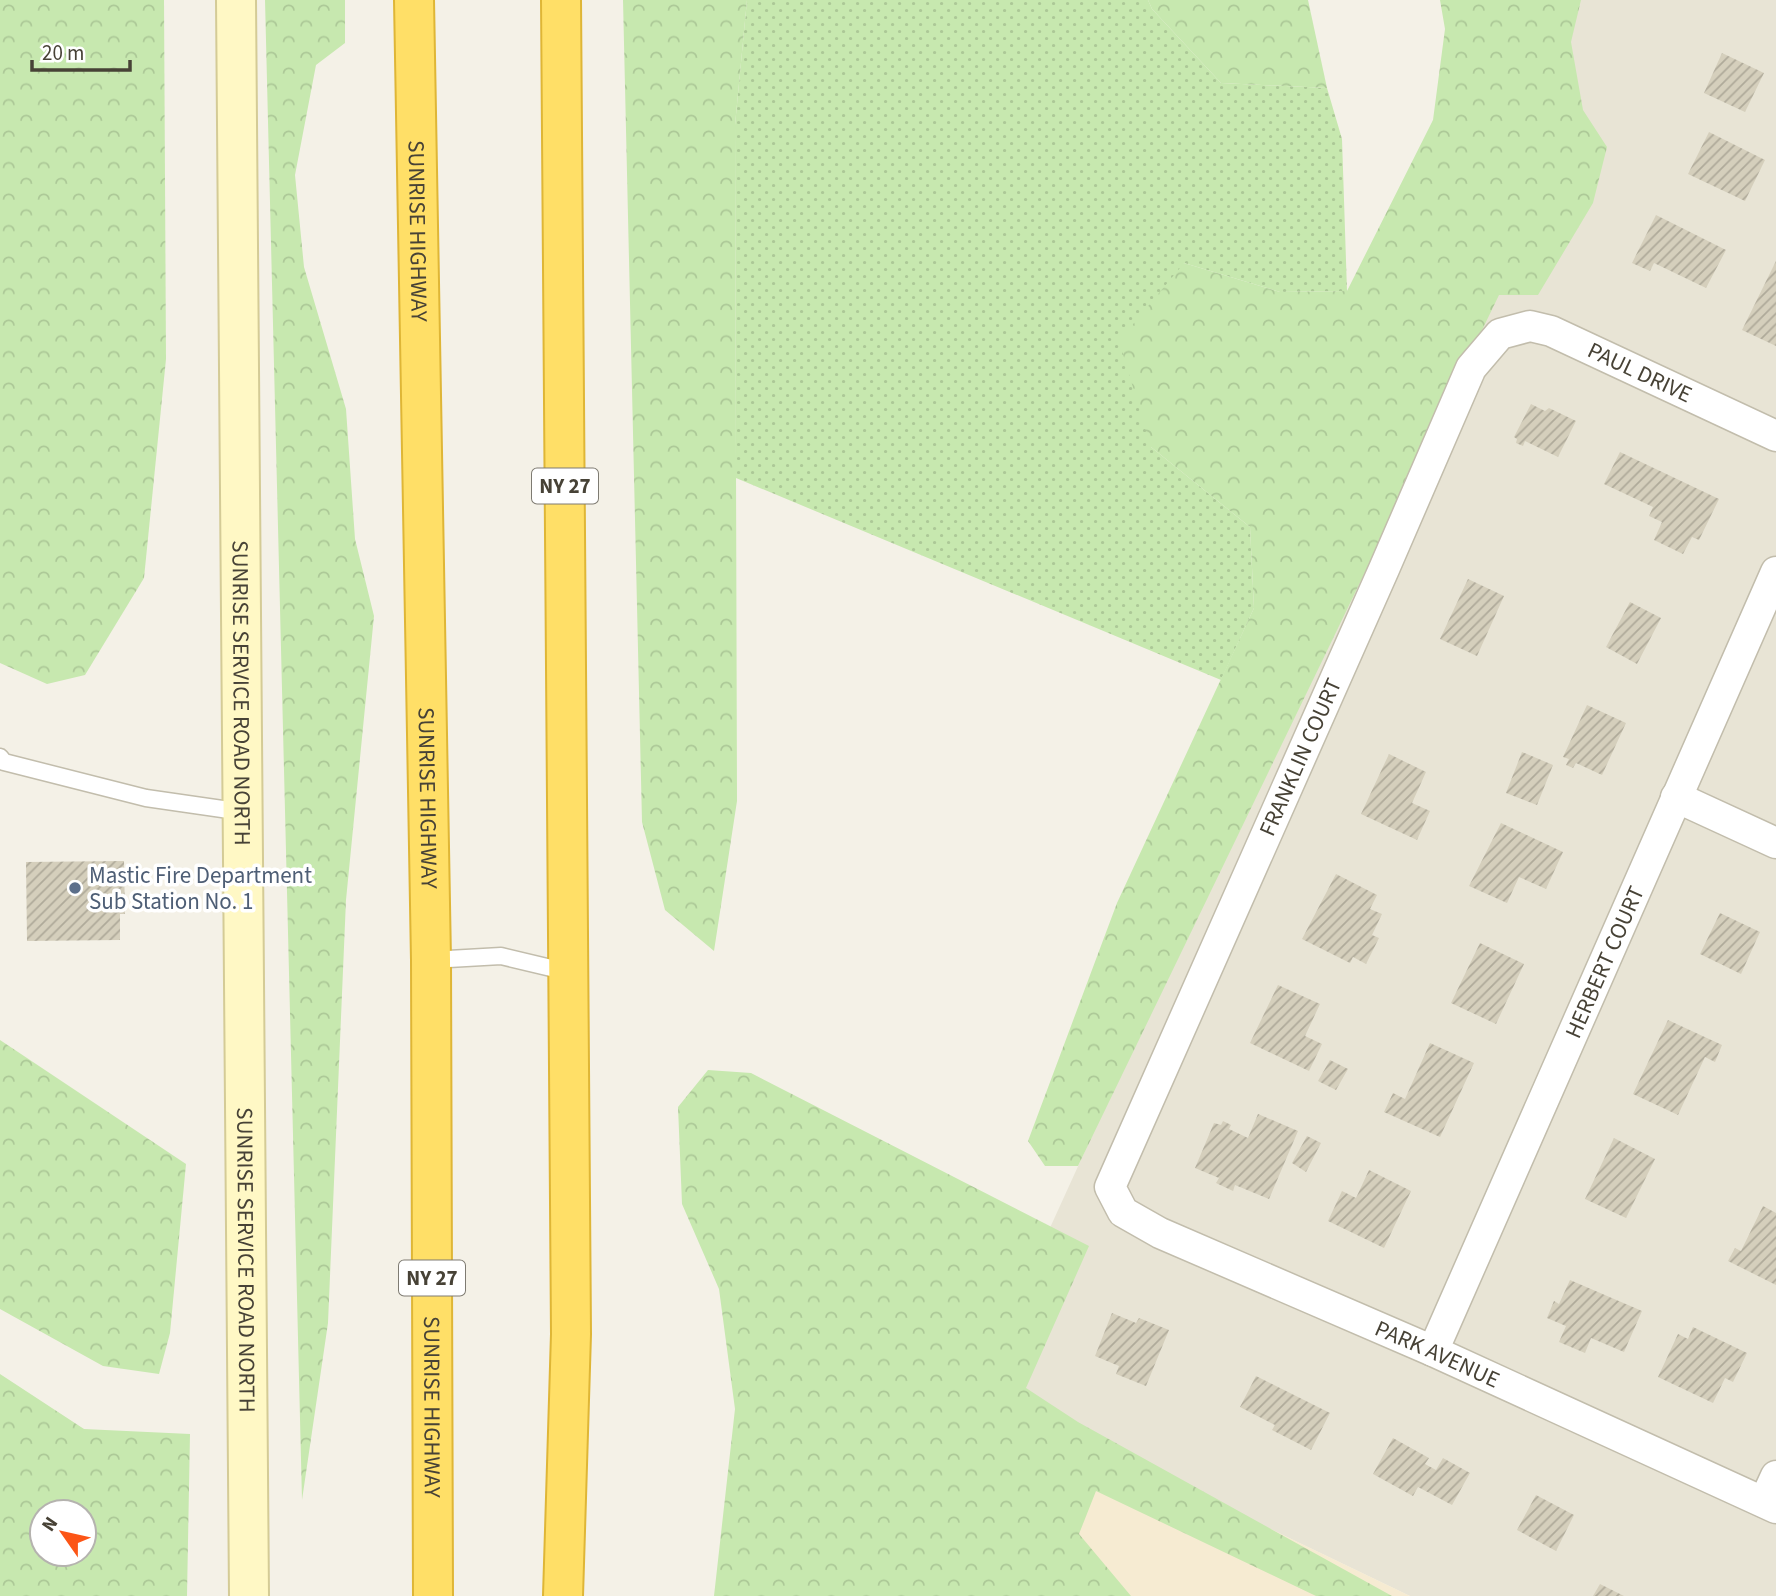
<svg xmlns="http://www.w3.org/2000/svg" width="1776" height="1596" viewBox="0 0 1776 1596" font-family="'Source Sans 3',sans-serif">
<style>
.residential{fill:#e8e4d5}
.commercial{fill:#f6ebd2}
.grass{fill:url(#grass-dots)}
.forest{fill:url(#forest-crowns);fill-rule:evenodd}
.building{fill:url(#building-hatch)}
.lines{fill:none;stroke-linecap:round;stroke-linejoin:round}
.lane-casing{stroke:#c2bdac;stroke-width:19}
.street-casing{stroke:#c2bdac;stroke-width:33}
.secondary-casing{stroke:#d4cb96;stroke-width:42}
.highway-casing{stroke:#dfb636;stroke-width:42}
.lane{stroke:#fff;stroke-width:16}
.street{stroke:#fff;stroke-width:30}
.secondary{stroke:#fff8c5;stroke-width:38}
.highway{stroke:#ffdf67;stroke-width:38}
.service-dot{fill:#5c6f8a;stroke:#fff;stroke-width:2.5}
.labels{text-anchor:middle;stroke-width:7;stroke-linejoin:round;paint-order:stroke}
.shield{fill:#fff;stroke:#7e7b72;stroke-width:2}
.shield-label{font-size:21px;font-weight:bold;fill:#474236}
.street-label{font-size:23px;fill:#474236;stroke:#fff}
.service-label{font-size:23px;fill:#4e5e75;stroke:#fff;text-anchor:start}
</style>
<defs>
<pattern id="grass-dots" width="8" height="8" patternUnits="userSpaceOnUse" patternTransform="scale(1.75)"><rect width="8" height="8" fill="#c7e8af"/><path d="M2 2h.1M6 6h.1" fill="none" stroke="#acc897" stroke-width="1.8" stroke-linecap="round"/></pattern>
<pattern id="forest-crowns" width="20" height="18" patternUnits="userSpaceOnUse" patternTransform="scale(1.75)"><rect width="20" height="18" fill="#c7e8af"/><path d="M2 6a3 3 0 1 1 6 0M12 15a3 3 0 1 1 6 0" fill="none" stroke="#acc897"/></pattern>
<pattern id="building-hatch" width="6" height="6" patternUnits="userSpaceOnUse" patternTransform="scale(1.75)"><rect width="6" height="6" fill="#d5cfbc"/><path d="M-1 1l2-2M0 6l6-6M5 7l2-2" fill="none" stroke="#afaa9a"/></pattern>
</defs>
<rect width="100%" height="100%" fill="#f4f1e7"/>
<!-- residential -->
<path class="residential" d="M1523 0H1776V1596H1410L977 1388 1548 135Z"/>
<!-- commercial -->
<path class="commercial" d="M977 1388 1410 1596H871Z"/>
<!-- grass -->
<path class="grass" d="M747 0H1148L1152 9 1221 83 1327 88 1342 139 1347 291 1280 292 1184 263 1151 447 1250 527 1254 608 1221 680 736 478 735 125Z"/>
<!-- forest -->
<g class="forest">
<path d="M0 0H164L166 359 144 578 85 675 47 684 0 663Z"/>
<path d="M265 0H345V43L316 65 295 175 304 267 346 409 355 539 374 616 346 900 328 1323 302 1500Z"/>
<path d="M623 0H747L735 125 737 801 714 951 665 910 642 822Z"/>
<path d="M1148 0H1308L1327 88 1221 83 1152 9Z"/>
<path d="M1440 0H1581L1571 42 1583 110 1607 147 1593 203 1538 295H1499L1078 1166H1045L1028 1141 1117 903 1254 608 1250 527 1151 447 1119 341 1184 263 1280 292 1347 291 1433 120 1445 29Z"/>
<path d="M0 1040 186 1164 170 1333 159 1374 103 1366 0 1309Z"/>
<path d="M708 1070 751 1073 1089 1246 1026 1388 1078 1422 1392 1596H1316L1096 1491 1079 1534 1131 1596H714L735 1409 719 1289 682 1204 678 1107Z"/>
<path d="M0 1374 84 1429 190 1434 187 1596H0ZM42 1512H84V1554H42Z"/>
</g>
<!-- building -->
<g class="building">
<path d="M1722 53 1764 73 1745 112 1704 93Z"/>
<path d="M1709 132 1765 160 1745 201 1688 174Z"/>
<path d="M1656 215 1726 250 1706 288 1654 263 1650 271 1632 263Z"/>
<path d="M1776 261V346L1742 330Z"/>
<path d="M1531 404 1545 411 1549 408 1576 421 1558 457 1525 441 1523 446 1516 443 1517 439 1514 437Z"/>
<path d="M1620 452 1719 499 1699 540 1692 537 1683 554 1654 540 1662 522 1649 516 1653 507 1604 484Z"/>
<path d="M1468 579 1504 596 1477 656 1440 639Z"/>
<path d="M1630 602 1661 618 1637 664 1606 647Z"/>
<path d="M1587 705 1626 723 1602 775 1576 763 1573 768 1566 765 1569 759 1563 757Z"/>
<path d="M1522 752 1553 765 1537 805 1506 793Z"/>
<path d="M1389 754 1426 772 1412 803 1430 811 1417 840 1361 814Z"/>
<path d="M1501 823 1563 852 1546 889 1519 877 1507 903 1469 886Z"/>
<path d="M124 861 125 914H120V940L27 941 26 862Z"/>
<path d="M1336 874 1377 895 1370 909 1382 914 1372 935 1379 938 1366 964 1353 957 1350 963 1302 939Z"/>
<path d="M1720 913 1760 932 1741 974 1700 954Z"/>
<path d="M1480 943 1524 964 1496 1024 1451 1003Z"/>
<path d="M1278 985 1320 1004 1305 1036 1322 1044 1309 1071 1250 1043Z"/>
<path d="M1668 1020 1722 1045 1715 1062 1705 1057 1678 1115 1633 1094Z"/>
<path d="M1430 1043 1474 1063 1440 1137 1384 1112 1393 1093 1405 1099Z"/>
<path d="M1330 1060 1348 1069 1336 1090 1318 1081Z"/>
<path d="M1258 1114 1298 1131 1269 1199 1235 1185 1233 1191 1216 1183 1219 1178 1195 1168 1214 1123 1221 1125 1223 1121 1231 1125 1229 1129 1248 1138Z"/>
<path d="M1307 1136 1321 1143 1306 1172 1292 1163Z"/>
<path d="M1614 1138 1655 1159 1626 1218 1585 1199Z"/>
<path d="M1369 1170 1411 1191 1384 1248 1328 1221 1342 1191 1356 1198Z"/>
<path d="M1763 1206 1776 1213V1285L1728 1261 1735 1248 1741 1251Z"/>
<path d="M1570 1280 1642 1311 1624 1352 1591 1338 1585 1353 1559 1342 1566 1326 1547 1318 1554 1301 1559 1304Z"/>
<path d="M1112 1313 1136 1323 1139 1318 1169 1330 1146 1386 1116 1374 1119 1366 1095 1356Z"/>
<path d="M1693 1327 1747 1353 1733 1382 1725 1378 1713 1403 1658 1377 1678 1334 1688 1339Z"/>
<path d="M1256 1376 1330 1413 1311 1450 1272 1430 1275 1425 1240 1407Z"/>
<path d="M1393 1438 1429 1458 1425 1464 1436 1470 1443 1458 1470 1473 1452 1505 1418 1487 1413 1496 1373 1474Z"/>
<path d="M1536 1495 1574 1515 1556 1551 1517 1530Z"/>
<path d="M1600 1584 1624 1596H1593Z"/>
</g>
<g class="lines">
<defs>
<g id="lane">
<path d="M0 757 4 762 146 798 243 812"/>
<path d="M431 960 501 956 568 972"/>
</g>
<g id="street">
<path id="s1" d="M1776 436 1551 331 1530 326 1500 334 1471 368 1384 569 1110 1187 1123 1212 1160 1233 1433 1351 1776 1508"/>
<path d="M1676 797 1776 843"/>
<path id="s2" d="M1433 1351 1776 572"/>
<path d="M1764 1502 1776 1476"/>
</g>
<g id="secondary">
<path id="s3" d="M236 0 249 1596"/>
</g>
<g id="highway">
<path id="s4" d="M414 0 431 960 433 1596"/>
<path d="M561 0 571 1334 563 1596"/>
</g>
</defs>
<!-- lane casing -->
<use href="#lane" class="lane-casing"/>
<!-- street casing -->
<use href="#street" class="street-casing"/>
<!-- secondary casing -->
<use href="#secondary" class="secondary-casing"/>
<!-- highway casing -->
<use href="#highway" class="highway-casing"/>
<!-- lane -->
<use href="#lane" class="lane"/>
<!-- street -->
<use href="#street" class="street"/>
<!-- secondary -->
<use href="#secondary" class="secondary"/>
<!-- highway -->
<use href="#highway" class="highway"/>
</g>
<!-- markers -->
<circle class="service-dot" cx="75" cy="888" r="7"/>
<g class="labels">
<!-- shield labels -->
<g class="shield">
<rect x="532" y="468.5" width="66" height="35" rx="5"/>
<rect x="399" y="1260.5" width="66" height="35" rx="5"/>
</g>
<g class="shield-label">
<text x="565" y="493">NY 27</text>
<text x="432" y="1285">NY 27</text>
</g>
<!-- street labels -->
<g class="street-label">
<text dy="8" stroke="none"><textPath href="#s4" startOffset="231">SUNRISE HIGHWAY</textPath></text>
<text transform="translate(1640 372) rotate(25)" y="8">PAUL DRIVE</text>
<text dy="8" stroke="none"><textPath href="#s3" startOffset="693">SUNRISE SERVICE ROAD NORTH</textPath></text>
<text transform="translate(1300 757) rotate(-66)" y="8">FRANKLIN COURT</text>
<text dy="8" stroke="none"><textPath href="#s4" startOffset="798">SUNRISE HIGHWAY</textPath></text>
<text dy="8" stroke="none"><textPath href="#s2" startOffset="425">HERBERT COURT</textPath></text>
<text dy="8" stroke="none"><textPath href="#s3" startOffset="1260">SUNRISE SERVICE ROAD NORTH</textPath></text>
<text dy="8" stroke="none"><textPath href="#s1" startOffset="1614">PARK AVENUE</textPath></text>
<text dy="8" stroke="none"><textPath href="#s4" startOffset="1407">SUNRISE HIGHWAY</textPath></text>
</g>
<!-- service labels -->
<g class="service-label">
<text x="89" y="883">Mastic Fire Department<tspan x="89" dy="26">Sub Station No. 1</tspan></text>
</g>
</g>
<!-- north arrow -->
<g transform="translate(63 1533) rotate(304)"><circle r="33" fill="#ffffff" stroke="#b5b3af" stroke-width="2"/>
<path d="M0-5L12 26L0 18L-12 26Z" fill="#fc5516"/>
<text y="-10" font-size="19" font-weight="bold" text-anchor="middle" fill="#474236">N</text>
</g>
<!-- scale -->
<path d="M32 60v10h98v-10" fill="none" stroke="#474236" stroke-width="3.5"/>
<text x="42" y="60" font-size="21" fill="#474236" stroke="#ffffff" stroke-width="5" paint-order="stroke">20 m</text>
</svg>
